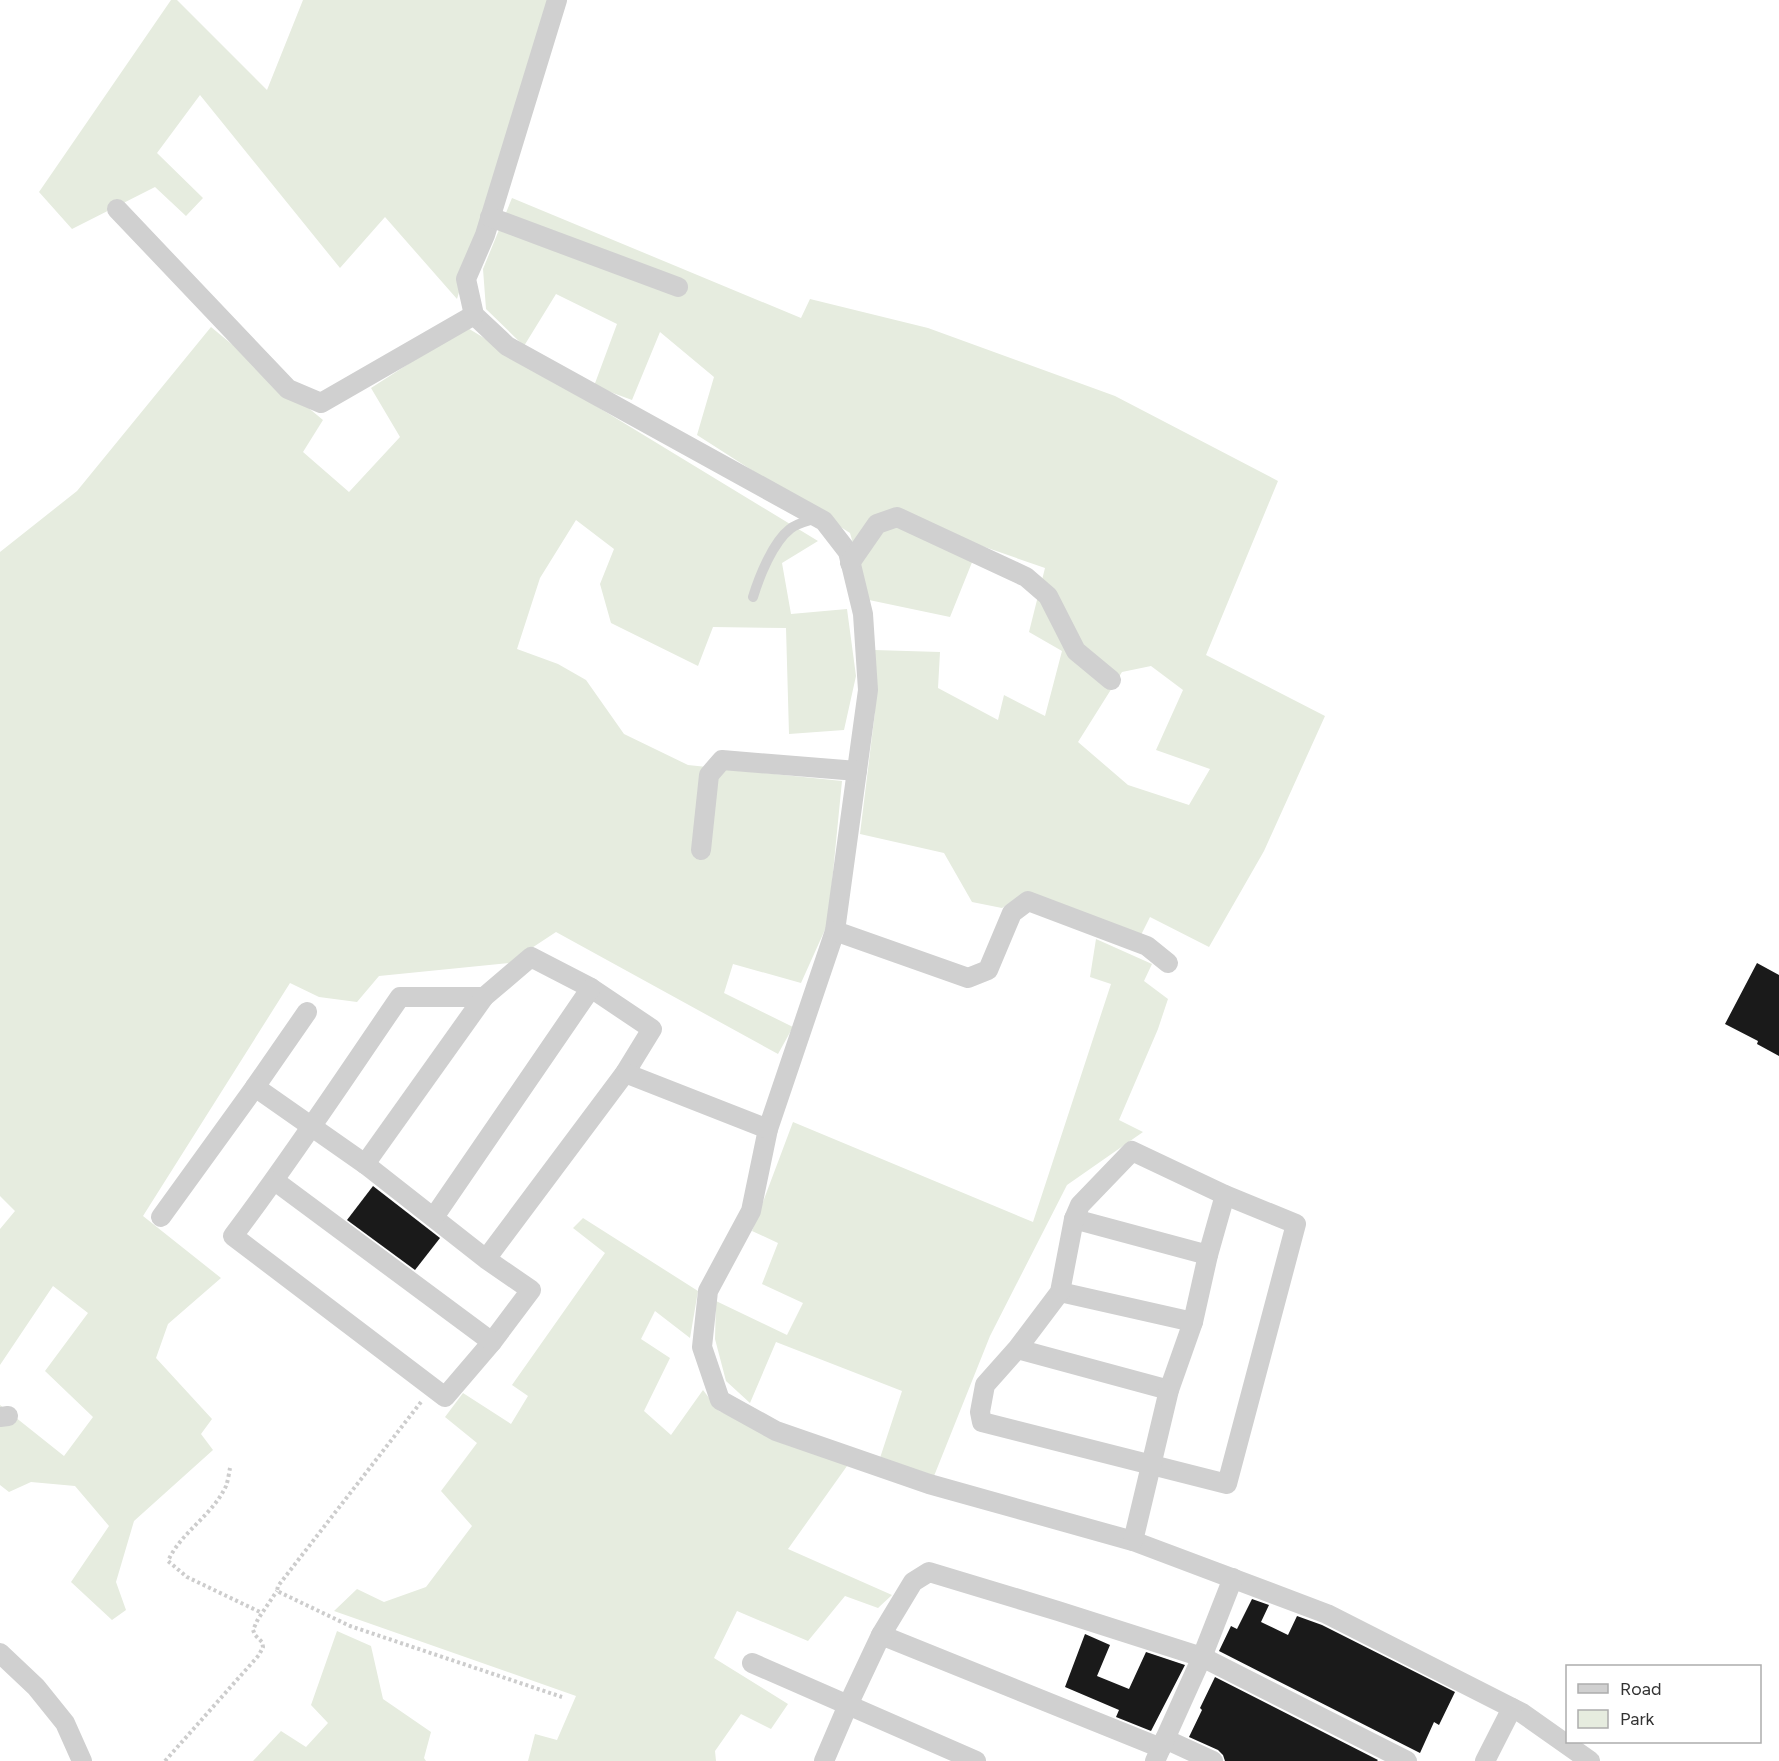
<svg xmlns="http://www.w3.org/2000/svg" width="1779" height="1761" viewBox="0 0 1779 1761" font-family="Figtree,sans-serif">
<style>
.green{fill:#e6ecdf;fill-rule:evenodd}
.building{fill:#1a1a1a}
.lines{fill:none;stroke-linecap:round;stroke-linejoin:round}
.path{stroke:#cdcdcd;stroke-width:4;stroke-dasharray:3 3;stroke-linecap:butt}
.service{stroke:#d0d0d0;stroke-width:10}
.minor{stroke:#d0d0d0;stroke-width:20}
</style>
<rect width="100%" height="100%" fill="#fff"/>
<!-- green -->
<g class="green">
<path d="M171 0H177L267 90 303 0H548L457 299 385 217 340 268 200 95 157 153 203 198 186 216 155 187 72 229 39 192Z"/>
<path d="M512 198 801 318 810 299 928 328 1115 396 1278 481 1206 655 1325 716 1264 851 1209 947 1150 917 1139 939 1020 896 1002 908 972 902 944 853 860 834 875 712 874 650 940 652 938 688 998 720 1004 695 1045 716 1062 651 1029 632 1045 568 979 545 950 617 869 600 850 533 697 435 714 377 660 332 632 400 594 386 617 324 556 294 524 346 486 309 483 269ZM1151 666 1183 690 1156 750 1210 769 1189 805 1128 785 1078 742 1122 672Z"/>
<path d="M211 327 323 420 303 452 349 492 400 437 371 388 466 327 818 541 782 563 791 614 847 609 856 676 844 730 789 734 786 628 713 627 698 666 611 623 600 584 614 549 576 520 540 578 517 649 558 664 586 680 624 734 688 765 842 781 828 923 801 983 733 964 724 993 793 1027 778 1054 556 932 509 963 379 976 357 1002 319 997 290 983 143 1216 221 1278 168 1324 156 1358 212 1419 201 1434 213 1450 134 1521 116 1582 126 1610 112 1620 71 1582 109 1526 75 1486 31 1482 9 1492 0 1485V1405L64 1456 93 1417 45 1371 88 1313 53 1286 0 1365V1229L15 1211 0 1196V552L77 491Z"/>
<path d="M1096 939 1152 964 1144 981 1168 999 1158 1029 1119 1120 1143 1132 1067 1185 990 1336 934 1476 880 1458 902 1391 776 1342 750 1403 726 1381 715 1339 716 1301 787 1335 803 1303 762 1284 778 1243 752 1231 793 1122 1033 1222 1111 984 1090 977Z"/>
<path d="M583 1218 698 1291 690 1338 655 1311 641 1339 670 1358 644 1411 671 1435 703 1390 719 1411 847 1466 788 1549 892 1595 878 1608 845 1596 808 1641 737 1611 714 1658 788 1704 771 1729 741 1714 715 1751 716 1761H528L535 1734 557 1740 576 1696 334 1611 357 1589 384 1602 426 1587 472 1526 441 1491 477 1443 445 1417 463 1393 511 1424 528 1396 512 1385 605 1253 573 1228Z"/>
<path d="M337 1631 371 1646 383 1699 431 1732 424 1758 426 1761H253L281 1731 306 1747 328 1723 311 1705Z"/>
</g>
<!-- building -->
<g class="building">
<path d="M1757 963 1779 975V1056L1757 1044 1758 1041 1725 1024Z"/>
<path d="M373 1186 440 1238 415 1270 347 1220Z"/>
<path d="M1252 1599 1269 1605 1261 1622 1288 1635 1297 1616 1322 1625 1455 1692 1439 1725 1434 1722 1420 1753 1219 1651 1231 1626 1237 1629Z"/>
<path d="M1085 1634 1110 1645 1097 1676 1129 1689 1146 1652 1185 1665 1151 1731 1116 1717 1119 1710 1065 1687Z"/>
<path d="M1215 1677 1378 1760 1377 1761H1225L1223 1755 1218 1750 1189 1737 1202 1710 1200 1708Z"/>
</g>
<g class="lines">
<!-- path -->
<g class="path">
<path d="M421 1402 278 1586 277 1591 350 1626 562 1697"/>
<path d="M230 1468C229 1473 228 1481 226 1486 212 1516 181 1532 168 1561L187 1577 262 1613"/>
<path d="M165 1761 259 1655 263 1647 262 1642 255 1635 253 1630 258 1619 277 1591"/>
</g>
<!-- service -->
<path class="service" d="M753 597C759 577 773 542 790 529 797 523 808 521 817 518"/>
<!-- minor -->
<g class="minor">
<path d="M557 0 485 235 466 279 474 315 507 346 824 521 848 552 863 614 868 690 835 931 768 1129 751 1211 708 1291 702 1347 720 1400 776 1431 929 1484 1133 1541 1327 1614 1522 1713 1590 1761"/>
<path d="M117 209 288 389 321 403 474 315"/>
<path d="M490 217 678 287"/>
<path d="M850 563 877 524 897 517 1026 577 1048 596 1076 651 1111 680"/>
<path d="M701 850 709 775 722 760 857 771"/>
<path d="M835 931 968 978 988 970 1012 913 1028 901 1147 946 1168 963"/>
<path d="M307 1012 255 1087 365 1164 486 1259 531 1290 492 1342 445 1397 233 1236C292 1158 345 1077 400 997H484L531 957 591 988 652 1029 625 1073 486 1259"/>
<path d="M625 1073 768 1129"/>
<path d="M365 1164 484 997"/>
<path d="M275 1181 492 1342"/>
<path d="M161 1217 255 1087"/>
<path d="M434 1217 591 988"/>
<path d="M1074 1219 1208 1255"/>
<path d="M1060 1292 1193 1322"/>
<path d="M1017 1349 1060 1292 1074 1219 1080 1205 1132 1151 1225 1195 1296 1224 1227 1484 982 1422 980 1412 985 1385 1017 1349 1169 1390"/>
<path d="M0 1417 8 1416"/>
<path d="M1133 1541 1169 1390 1193 1322 1208 1255 1225 1195"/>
<path d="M881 1635 1161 1748"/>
<path d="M0 1653 36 1687 65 1723 82 1761"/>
<path d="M752 1663 976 1761"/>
<path d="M1165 1739 1213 1761"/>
<path d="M824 1761 848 1705 881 1635 913 1582 929 1572 1058 1611 1202 1657 1407 1761"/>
<path d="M1155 1761 1202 1657 1233 1578"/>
<path d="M1485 1761 1512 1708"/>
</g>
</g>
<!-- legend -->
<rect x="1566" y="1665" width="195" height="78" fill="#ffffff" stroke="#adadad" stroke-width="1.5"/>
<rect x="1578" y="1684" width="30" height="9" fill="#d0d0d0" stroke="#adadad" stroke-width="1.5"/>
<text x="1620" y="1695" font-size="18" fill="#333333">Road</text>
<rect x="1578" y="1710" width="30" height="18" fill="#e6ecdf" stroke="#adadad" stroke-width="1.5"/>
<text x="1620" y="1725" font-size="18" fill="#333333">Park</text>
</svg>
